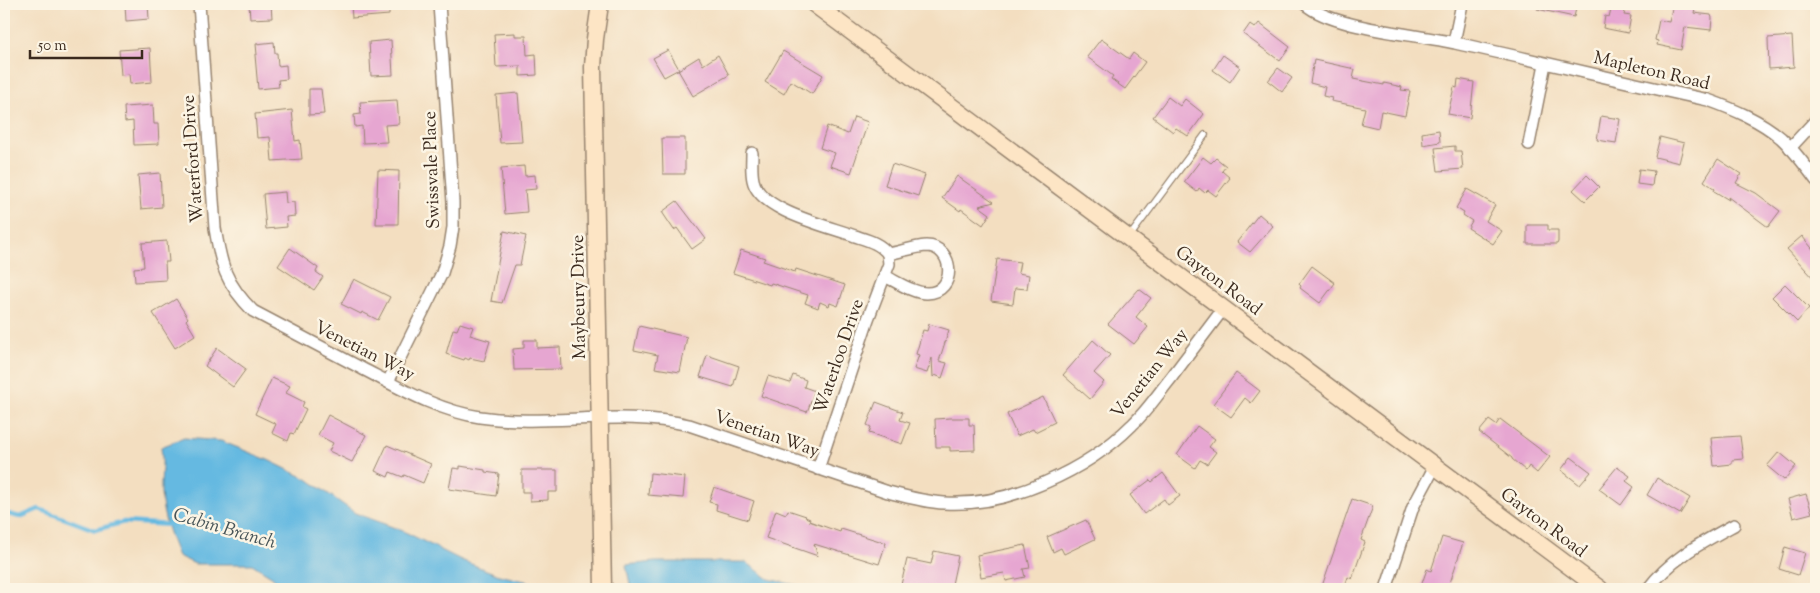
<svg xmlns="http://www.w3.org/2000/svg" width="1820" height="593" viewBox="0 0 1820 593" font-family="'Sorts Mill Goudy',serif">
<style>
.water{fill:#65b9e1;stroke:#507280}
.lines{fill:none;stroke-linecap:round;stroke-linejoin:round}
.stream{stroke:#65b9e1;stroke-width:4.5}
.building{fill:#e6a6d1}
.lane-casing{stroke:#97846f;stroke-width:8}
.street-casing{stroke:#97846f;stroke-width:14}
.secondary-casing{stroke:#97846f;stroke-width:19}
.lane{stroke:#fff;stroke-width:5.5}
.street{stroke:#fff;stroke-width:11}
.secondary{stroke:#fde5c5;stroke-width:16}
.labels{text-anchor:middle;stroke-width:5;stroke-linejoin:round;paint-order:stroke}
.street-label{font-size:18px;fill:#3b2a1e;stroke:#fcf5e5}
.water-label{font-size:19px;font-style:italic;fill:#485558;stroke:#fcf5e5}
</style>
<rect width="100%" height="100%" fill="#fcf5e5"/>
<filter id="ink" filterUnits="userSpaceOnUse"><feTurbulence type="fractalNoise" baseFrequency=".02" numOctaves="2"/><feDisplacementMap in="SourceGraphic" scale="10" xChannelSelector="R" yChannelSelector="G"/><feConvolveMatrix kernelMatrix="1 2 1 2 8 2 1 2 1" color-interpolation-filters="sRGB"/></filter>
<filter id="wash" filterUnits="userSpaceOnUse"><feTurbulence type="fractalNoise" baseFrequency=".0096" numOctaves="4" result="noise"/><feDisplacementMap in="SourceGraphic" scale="20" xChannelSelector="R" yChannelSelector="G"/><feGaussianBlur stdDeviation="1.12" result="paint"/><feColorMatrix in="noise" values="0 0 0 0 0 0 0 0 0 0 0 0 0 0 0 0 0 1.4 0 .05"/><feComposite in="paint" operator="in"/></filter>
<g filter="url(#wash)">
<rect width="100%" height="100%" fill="#f3dec0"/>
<!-- water -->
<g class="water">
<path d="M184 438 221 441 268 460 309 480 355 513 403 531 461 560 499 575 538 584 548 589H281L273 577 252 564H195L178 556C168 533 160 508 161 483 162 468 163 462 161 447Z"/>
<path d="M655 562H746L769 579 814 589H631L626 565Z"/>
</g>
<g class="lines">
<!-- stream -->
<path class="stream" d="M4 513 20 517 39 509 95 530 124 522 171 525"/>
</g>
<g id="blocks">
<!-- building -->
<g class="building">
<path d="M125 4H148L149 19 126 21Z"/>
<path d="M249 4H271L272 18 250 19Z"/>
<path d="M351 4H389V15L352 18Z"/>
<path d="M1538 4H1577L1574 17 1537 9Z"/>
<path d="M1673 4H1696L1694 13 1711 15 1712 18 1711 30 1685 27 1681 50 1657 45 1658 41 1655 40 1659 20 1669 22Z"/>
<path d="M1612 5 1626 8 1624 15 1631 16 1628 33 1603 28 1605 16 1609 17Z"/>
<path d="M1259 23 1290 47 1280 61 1243 34 1250 24 1255 28Z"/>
<path d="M515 33V36H526L527 55 536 54 537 75 520 76V66L496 67 494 34Z"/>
<path d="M1792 36 1794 67 1769 69 1768 38Z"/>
<path d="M1101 39 1129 59 1133 53 1145 62 1125 89 1111 79 1113 76 1087 57Z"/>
<path d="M391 40 393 75 371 76 369 42Z"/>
<path d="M274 42 275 53H277L278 66 286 65 287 79 278 80 279 87 258 89 255 55H257L256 44Z"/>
<path d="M150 48 152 82 130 84 129 74 121 75 119 50Z"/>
<path d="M668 50 679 69 664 77 653 58Z"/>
<path d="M783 51 823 75 812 94 791 81 784 94 765 82Z"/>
<path d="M718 55 729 75 693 96 678 70 699 57 703 65Z"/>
<path d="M1223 55 1240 67 1230 82 1213 70Z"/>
<path d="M1314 60 1355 69 1353 79 1384 85V83L1402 87 1401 90 1410 91 1405 116 1381 111 1378 128 1361 124 1365 108 1331 101 1332 98 1323 96 1325 87 1310 83Z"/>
<path d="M1278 68 1292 78 1282 92 1268 81Z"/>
<path d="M1458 79 1474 82 1470 118 1448 114 1454 87 1457 88Z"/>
<path d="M309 89H321L324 114 309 115Z"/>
<path d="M518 93 522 142 500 143 496 95Z"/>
<path d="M1168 97 1180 106 1185 99 1204 114 1188 136 1176 128 1173 132 1153 117Z"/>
<path d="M397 100 399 124 385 125 387 142 363 143 362 126 355 127 354 115 361 114 360 102Z"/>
<path d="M153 105 154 124H158L159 144 134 145 133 121 125 122 124 107Z"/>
<path d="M292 110 295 141 300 140 302 159 272 161 270 137 257 138 255 114Z"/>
<path d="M1601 116 1620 119 1616 143 1597 140Z"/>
<path d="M854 117 868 122 851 173 830 166 835 153 820 148 827 126 848 134Z"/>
<path d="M1439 130 1440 142 1423 145 1422 133Z"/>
<path d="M1660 137 1684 143 1679 163 1655 157Z"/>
<path d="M662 138H685V174H663Z"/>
<path d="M1455 146V151H1461L1463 169 1438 171 1435 148Z"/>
<path d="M1203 157 1211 163 1216 158 1226 166 1222 171 1230 178 1216 196 1208 190 1205 193 1199 188 1197 192 1184 182Z"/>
<path d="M1718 159 1741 174 1736 183 1756 193 1780 211 1768 227 1728 197 1729 200 1714 191 1715 189 1704 181Z"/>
<path d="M892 164 925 175 918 196 885 185Z"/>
<path d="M524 166 525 176 535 175 536 189 525 190 527 212 505 214 501 168Z"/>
<path d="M1639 169 1654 171 1652 186 1637 184Z"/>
<path d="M378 170 399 171 398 224H376Z"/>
<path d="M160 173 162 207 141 209 138 175Z"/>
<path d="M1587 175 1599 187 1585 201 1573 190Z"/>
<path d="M957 176 994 202 979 206 990 214 983 225 961 209 960 211 942 198Z"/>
<path d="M1467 189 1495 205 1486 221 1502 231 1493 244 1468 228 1472 221 1463 215 1464 213 1456 208Z"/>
<path d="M285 192 286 203 294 202 295 216 286 217 287 227 266 229 263 194Z"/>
<path d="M677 201 706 239 692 249 677 228 674 230 662 212Z"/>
<path d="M1259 214 1273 226 1250 252 1237 242Z"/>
<path d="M1527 225H1548V230H1558V242L1557 244H1527Z"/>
<path d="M504 231 526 236 520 265H515L502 303 491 301Z"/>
<path d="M1802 236 1816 253V281L1787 249Z"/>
<path d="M167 241 169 262H165L166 280 135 282 134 268 144 267 142 243Z"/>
<path d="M290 248 318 268 316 272 323 277 314 290 278 266Z"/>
<path d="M741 250 765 258 763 261 795 272 796 269 845 285 838 306 830 303 829 306 820 302 818 308 805 303 808 295 771 283 770 285 733 273Z"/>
<path d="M997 259 1020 262 1018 273 1029 275 1027 289 1015 288 1013 304 991 301Z"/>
<path d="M1312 266 1335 283 1320 303 1300 288 1301 286 1299 284Z"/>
<path d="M354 279 390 297 378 320 362 312 361 314 341 304Z"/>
<path d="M1785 284 1809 308 1797 322 1772 297Z"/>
<path d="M1139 289 1151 298 1136 317 1148 327 1134 344 1108 324Z"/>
<path d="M176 299 188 318 186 320 195 335 175 348 153 313Z"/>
<path d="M460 323 473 327 470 335 490 341 484 361 470 358 469 360 465 358 464 360 446 354 453 329 457 330Z"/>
<path d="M929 324 949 330 939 361 947 363 942 378 935 375 933 377 932 358 927 373 914 369 919 355 916 354 923 330 927 331Z"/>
<path d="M639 326 687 337 680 372 655 368 658 355 634 350Z"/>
<path d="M524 340H537V348L560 347 561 369 514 370 513 349 524 348Z"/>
<path d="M1093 340 1110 355 1094 373 1104 382 1090 399 1063 375Z"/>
<path d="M217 348 246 369 233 387 205 366Z"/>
<path d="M707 355 739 366 733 387 700 377Z"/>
<path d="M1236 373 1260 391 1251 403 1245 398 1231 417 1213 404Z"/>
<path d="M793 375 806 380 804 387 815 391 807 412 761 396 768 376 790 383Z"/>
<path d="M272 378 290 386 286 393 304 402 302 407 306 409 294 434 291 433 288 441 272 433 276 424 255 414Z"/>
<path d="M1043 397 1055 422 1035 432 1033 429 1017 436 1007 414Z"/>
<path d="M876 402 903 412 900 420 910 423 902 444 869 433 871 427 867 425Z"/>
<path d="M328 415 366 435 352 462 329 451 333 443 318 435Z"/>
<path d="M950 418H969V425H974L975 450 950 451V447H936L935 419Z"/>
<path d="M1500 419 1550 457 1537 473 1529 466 1526 471 1512 459V458L1479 432 1489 420 1496 425Z"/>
<path d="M1197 426 1215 439 1209 447 1216 452 1207 464 1200 460 1195 468 1177 455Z"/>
<path d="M1740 436 1743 459 1732 460V464L1714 466 1711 438Z"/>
<path d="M387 445 431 464 423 483 404 475 403 477 390 472 388 477 375 471Z"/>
<path d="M1779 452 1796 466 1784 480 1767 466Z"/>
<path d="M1571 457 1591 472 1580 485 1561 470Z"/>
<path d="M460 466 485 470V472L499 474 496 496 449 489 453 468 460 469Z"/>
<path d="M1617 467 1630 476 1626 481 1634 487 1621 505 1599 489Z"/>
<path d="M522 470H557V492H548V500L530 501V492H522Z"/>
<path d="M650 473 685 477 683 498 648 495Z"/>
<path d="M1163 473 1180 496 1168 505 1164 499 1144 514 1130 495 1150 480 1152 482Z"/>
<path d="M1657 478 1690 498 1680 514 1647 495Z"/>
<path d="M714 487 754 501 748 520 716 510 717 504 709 502Z"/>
<path d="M1806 494 1812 513 1793 518 1788 499Z"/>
<path d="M1352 499 1373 506 1361 540 1365 542 1352 579 1348 577 1344 589H1321Z"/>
<path d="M776 510 786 514 788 510 806 516 805 517 810 519 809 521 840 532 841 529 886 543 879 564 814 544 818 556 766 538Z"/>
<path d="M1086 520 1095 539 1064 554 1061 548 1053 552 1047 537Z"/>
<path d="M1442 537 1463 543 1448 589H1420L1427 569 1431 571Z"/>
<path d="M1025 545 1030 568 1023 569 1025 577 1006 581 1004 573 981 577 977 555Z"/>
<path d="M1785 547 1805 553 1798 575 1779 569Z"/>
<path d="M934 551 958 556 951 589H900L907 559 931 564Z"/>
</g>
</g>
</g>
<g filter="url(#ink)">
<use href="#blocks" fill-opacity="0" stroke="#97846f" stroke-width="1"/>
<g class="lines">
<defs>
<path id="lane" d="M1130 236 1205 135"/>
<g id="street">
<path d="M199 4 215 228C221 265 225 283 253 311 289 330 325 349 361 368 398 387 438 411 480 417 549 427 620 409 689 425L888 492C907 497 925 502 944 503 1009 507 1087 470 1132 425 1147 411 1158 394 1171 378 1188 355 1206 332 1223 309"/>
<path d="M1305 4C1333 29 1417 34 1455 43 1540 61 1624 82 1708 100 1733 109 1760 120 1781 138 1794 150 1805 165 1816 180"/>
<path d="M1454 42 1462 4"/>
<path d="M1529 144 1545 64"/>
<path d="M1790 148 1816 120"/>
<path d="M752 153C752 161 751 171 753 180 759 211 828 226 855 236 867 240 880 243 888 254"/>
<path d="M885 276C897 282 913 293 927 293 957 293 955 246 926 246 913 247 900 252 888 254"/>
<path d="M388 382 442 273 450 246 453 227V202L439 4"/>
<path d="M818 469 868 319 889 264 888 254"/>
<path d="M1386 589 1413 507 1435 466"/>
<path d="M1648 589C1670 559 1701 543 1734 525"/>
</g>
<g id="secondary">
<path d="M600 4 595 39 593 67 603 589"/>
<path d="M814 4 1600 589"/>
</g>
</defs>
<!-- lane casing -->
<use href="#lane" class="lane-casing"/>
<!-- street casing -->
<use href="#street" class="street-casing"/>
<!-- secondary casing -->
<use href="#secondary" class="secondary-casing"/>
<!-- lane -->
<use href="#lane" class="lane"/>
<!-- street -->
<use href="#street" class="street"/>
<!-- secondary -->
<use href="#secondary" class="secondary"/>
</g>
</g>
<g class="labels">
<!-- street labels -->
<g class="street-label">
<text transform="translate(1652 70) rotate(13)" y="6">Mapleton Road</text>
<text transform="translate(192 159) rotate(-94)" y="6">Waterford Drive</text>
<text transform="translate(431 170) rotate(-92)" y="6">Swissvale Place</text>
<text transform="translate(1219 280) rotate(37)" y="6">Gayton Road</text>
<text transform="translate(578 297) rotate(-91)" y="6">Maybeury Drive</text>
<text transform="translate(365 350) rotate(27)" y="6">Venetian Way</text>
<text transform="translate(838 356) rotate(-71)" y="6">Waterloo Drive</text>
<text transform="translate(1149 373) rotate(-51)" y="6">Venetian Way</text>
<text transform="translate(767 433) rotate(19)" y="6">Venetian Way</text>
<text transform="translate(1544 522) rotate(37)" y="6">Gayton Road</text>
</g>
<!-- water labels -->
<g class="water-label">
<text transform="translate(225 527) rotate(16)" y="7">Cabin Branch</text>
</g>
</g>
<!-- margin -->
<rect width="1820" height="593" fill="none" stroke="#fcf5e5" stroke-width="20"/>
<!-- scale -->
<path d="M30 50v8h112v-8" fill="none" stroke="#3b2a1e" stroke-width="2.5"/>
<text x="38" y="50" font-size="15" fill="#3b2a1e" stroke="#fcf5e5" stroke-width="4" paint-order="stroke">50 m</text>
</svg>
